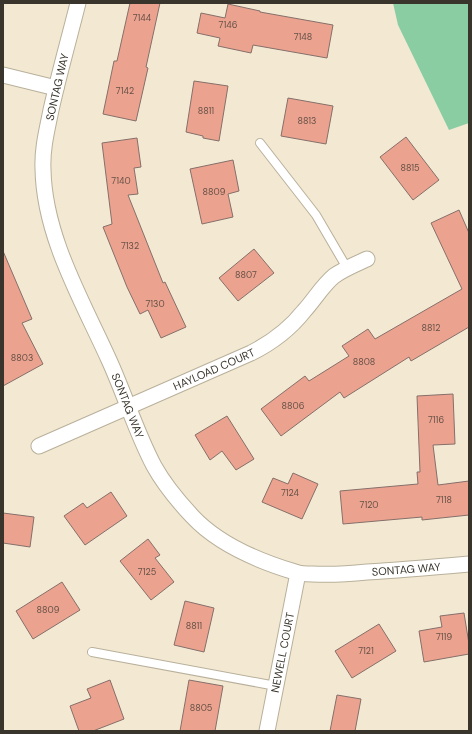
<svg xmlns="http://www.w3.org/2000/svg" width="472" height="734" viewBox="0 0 472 734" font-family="'DM Sans',sans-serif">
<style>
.forest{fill:#8acda2}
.building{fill:#eba390;stroke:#866f69}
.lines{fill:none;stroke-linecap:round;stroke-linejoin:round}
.lane-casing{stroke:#b9b09b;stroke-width:10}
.street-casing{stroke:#b9b09b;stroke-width:17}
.lane{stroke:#fff;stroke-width:8}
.street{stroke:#fff;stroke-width:15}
.labels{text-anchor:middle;stroke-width:3;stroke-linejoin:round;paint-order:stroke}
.number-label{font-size:9px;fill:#665045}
.street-label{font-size:11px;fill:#39352c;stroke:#fff}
</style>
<rect width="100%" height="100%" fill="#f3e9d3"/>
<!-- forest -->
<path class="forest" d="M393 3H469V123L449 130 398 25Z"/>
<!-- building -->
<g class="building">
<path d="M130 3H160L146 67 148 68 136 121 103 114 114 61H117Z"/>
<path d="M228 4 260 11V12L333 25 327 58 253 45 251 53 218 46 220 38 197 33 201 13 225 18Z"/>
<path d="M194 81 228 86 219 141 203 138V136L186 132Z"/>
<path d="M288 98 333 106 326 144 281 136Z"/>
<path d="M406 137 439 180 413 200 380 157Z"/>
<path d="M137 138 141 167 134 168 138 194 128 195 163 283 165 282 186 327 161 338 148 310 140 314 127 287 103 227 112 224 102 143Z"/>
<path d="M233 160 239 191 228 194 233 217 202 224 190 169Z"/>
<path d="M459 210 469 233V327L411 361 409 357 344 398 340 392 281 436 261 409 305 376 309 381 349 356 342 346 368 329 375 339 462 289 431 223Z"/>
<path d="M254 249 274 273 238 301 219 278Z"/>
<path d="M3 251 32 319 22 323 43 364 3 386Z"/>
<path d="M453 394 455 444 433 445 438 485 469 481V515L422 520V517L343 524 340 491 418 484 417 472H420L417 396Z"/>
<path d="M227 416 254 459 236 470 222 451 210 460 195 435Z"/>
<path d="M293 473 318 484 302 519 262 502 273 478 288 484Z"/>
<path d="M111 492 127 516 85 545 64 516 83 503 87 508Z"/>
<path d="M3 513 34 517 30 547 3 543Z"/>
<path d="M148 539 160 555 155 558 174 582 151 600 120 561Z"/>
<path d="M62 582 80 610 33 639 16 611Z"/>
<path d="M185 601 214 608 204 652 174 645Z"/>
<path d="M464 613 469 644V654L424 662 419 631 442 627 440 616Z"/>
<path d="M379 624 396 651 352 678 335 651Z"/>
<path d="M110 680 124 719 93 731H79L70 706 91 698 87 689Z"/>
<path d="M189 680 223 686 215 731H180Z"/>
<path d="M337 695 361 699 355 731H330Z"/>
</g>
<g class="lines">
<defs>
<g id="lane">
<path d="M260 143 316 215 347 268"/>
<path d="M92 652 276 686"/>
</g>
<g id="street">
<path id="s1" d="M78 3C69 39 59 74 51 110 47 130 42 149 43 169 44 236 82 300 109 360 125 395 136 432 154 466 164 484 178 501 192 516 219 545 258 561 295 572 301 574 307 574 312 574 332 575 348 574 367 572 401 570 435 567 469 564"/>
<path d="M3 75 56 88"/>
<path id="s2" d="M39 446 251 353C273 342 289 330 304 311 315 299 322 286 334 276 344 269 356 264 367 259"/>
<path id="s3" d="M267 731 298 573"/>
</g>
</defs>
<!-- lane casing -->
<use href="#lane" class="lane-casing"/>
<!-- street casing -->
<use href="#street" class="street-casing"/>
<!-- lane -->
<use href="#lane" class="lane"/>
<!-- street -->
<use href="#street" class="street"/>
</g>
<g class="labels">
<!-- number labels -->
<g class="number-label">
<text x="142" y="21">7144</text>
<text x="228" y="28">7146</text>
<text x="303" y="40">7148</text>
<text x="125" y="94">7142</text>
<text x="206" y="114">8811</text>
<text x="307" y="124">8813</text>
<text x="410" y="171">8815</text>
<text x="121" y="184">7140</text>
<text x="214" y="195">8809</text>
<text x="130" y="249">7132</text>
<text x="246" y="278">8807</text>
<text x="155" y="307">7130</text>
<text x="431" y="331">8812</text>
<text x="22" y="361">8803</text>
<text x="364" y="365">8808</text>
<text x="293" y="409">8806</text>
<text x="436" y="423">7116</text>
<text x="290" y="496">7124</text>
<text x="444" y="503">7118</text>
<text x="369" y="508">7120</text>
<text x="147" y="575">7125</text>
<text x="48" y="613">8809</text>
<text x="194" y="629">8811</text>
<text x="444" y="640">7119</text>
<text x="366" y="654">7121</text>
<text x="201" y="711">8805</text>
</g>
<!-- street labels -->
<g class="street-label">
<text transform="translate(57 87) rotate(-77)" y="4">SONTAG WAY</text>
<text dy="4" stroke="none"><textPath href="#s2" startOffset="191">HAYLOAD COURT</textPath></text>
<text dy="4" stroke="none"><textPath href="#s1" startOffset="423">SONTAG WAY</textPath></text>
<text dy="4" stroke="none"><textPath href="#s1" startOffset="782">SONTAG WAY</textPath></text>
<text dy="4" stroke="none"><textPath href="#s3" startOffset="80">NEWELL COURT</textPath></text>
</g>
</g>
<!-- border -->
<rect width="472" height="734" fill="none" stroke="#39352c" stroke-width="8"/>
</svg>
